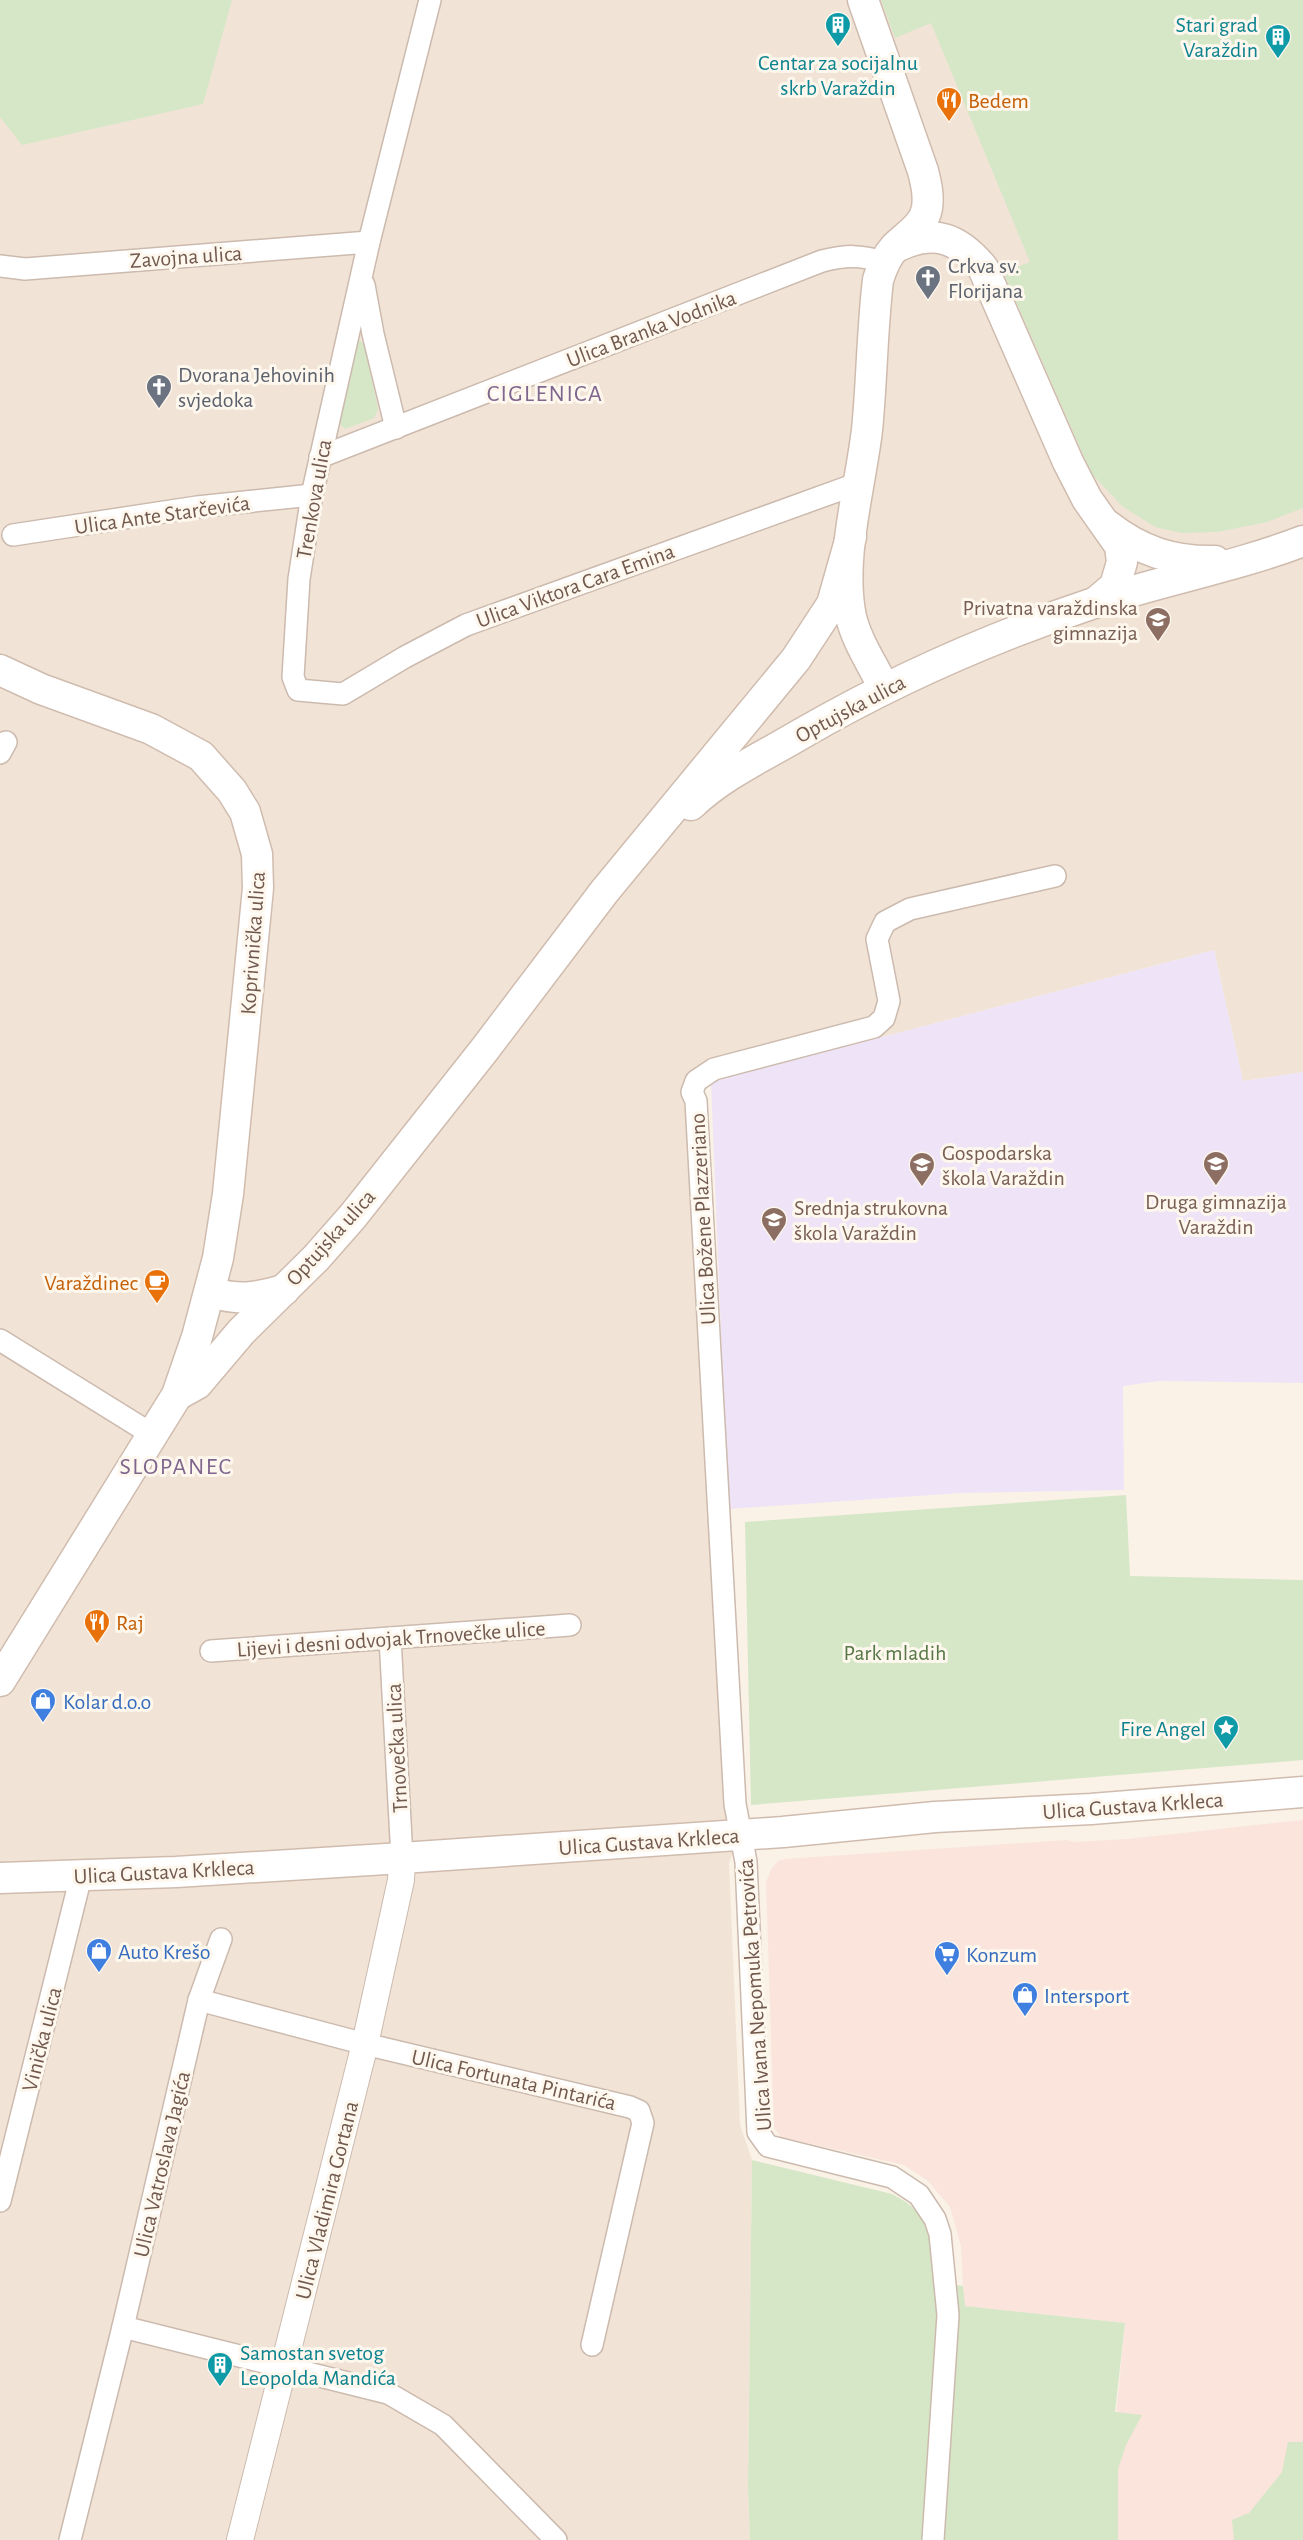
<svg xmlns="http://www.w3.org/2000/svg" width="1303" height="2540" viewBox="0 0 1303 2540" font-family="'Alegreya Sans',sans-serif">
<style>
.residential{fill:#f1e4d6}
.commercial{fill:#fae4dc}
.education{fill:#efe4f7}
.green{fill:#d5e7c7}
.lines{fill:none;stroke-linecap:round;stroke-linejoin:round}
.minor-casing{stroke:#ccbaae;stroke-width:24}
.tertiary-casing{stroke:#ccbaae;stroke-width:28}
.secondary-casing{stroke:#d0bcaf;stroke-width:33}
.minor{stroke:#fff;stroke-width:21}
.tertiary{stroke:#fff;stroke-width:26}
.secondary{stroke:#fff;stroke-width:30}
.labels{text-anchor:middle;stroke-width:6;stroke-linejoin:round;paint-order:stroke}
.culture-label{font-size:22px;fill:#0d838f;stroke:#fdf7ed;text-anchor:end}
.food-label{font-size:22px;fill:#c56008;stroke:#fdf7ed;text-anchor:start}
.street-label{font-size:22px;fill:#72594e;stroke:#fdf7ed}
.worship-label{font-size:22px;fill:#5b616d;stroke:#fdf7ed;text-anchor:start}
.education-label{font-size:22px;fill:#785e54;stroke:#fdf7ed;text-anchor:start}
.park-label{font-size:22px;fill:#577747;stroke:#fdf7ed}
.shop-label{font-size:22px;fill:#366cbe;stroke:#fdf7ed;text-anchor:start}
.neighbourhood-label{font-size:24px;letter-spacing:1.5px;fill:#7f668e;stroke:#fdf7ed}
</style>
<rect width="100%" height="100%" fill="#faf2e7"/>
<!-- residential -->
<path class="residential" d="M0 0H1303V1072L1243 1081 1214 950 711 1082 696 1101 741 1834 729 1863 740 2125 752 2160 748 2489 750 2540H0Z"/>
<!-- commercial -->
<path class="commercial" d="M1303 1820V2540H1104L1125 2323 964 2306 961 2246 950 2207 928 2181 904 2165 781 2137 774 2128 766 1882 772 1868 778 1861 785 1859 1067 1840 1076 1842 1127 1839Z"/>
<!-- education -->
<path class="education" d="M1214 950 1243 1081 1303 1072V1383L1159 1381 1123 1386 1124 1490 961 1493 728 1509 711 1082Z"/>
<!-- green -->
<g class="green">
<path d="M0 0H232L203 104 22 145 0 117Z"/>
<path d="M881 0H1303V508L1267 522 1217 532 1181 533 1155 527 1122 506 1091 473 1003 272 1030 262 931 23 895 38Z"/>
<path d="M358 340 364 343 378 409 374 418 345 429 337 421Z"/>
<path d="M1126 1495 1130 1576 1303 1580V1760L751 1805 745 1522Z"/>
<path d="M752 2160 892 2194C934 2215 931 2240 934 2282L963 2286 965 2306 1125 2323 1115 2412 1142 2415 1126 2445 1118 2469V2540H750L748 2489Z"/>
<path d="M1288 2442H1303V2540H1234L1232 2520 1249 2513 1282 2472Z"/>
</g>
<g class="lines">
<defs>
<g id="minor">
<path d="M430 0 369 242 312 495 299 579 293 677 298 690 343 694 405 657 466 625 859 483"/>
<path d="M0 266 25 269 369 242"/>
<path d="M364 285 373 334 396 428"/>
<path d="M320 457 822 261C847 255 859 255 884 262"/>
<path d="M13 535 197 507 312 495"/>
<path d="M0 753 6 742"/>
<path d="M0 1340 153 1435"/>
<path d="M390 1638 402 1858"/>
<path d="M211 1651 570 1625"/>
<path d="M199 2000 365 2044 630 2107 639 2111 643 2123 592 2345"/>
<path d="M0 2201 81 1876"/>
<path d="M123 2327 388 2393 443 2425 556 2540"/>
<path d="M70 2540 123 2327 199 2000 221 1939"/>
<path d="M933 2540 948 2315 940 2234 935 2219 919 2195 892 2177 768 2146 758 2132 746 1862 735 1804 696 1101 692 1092 696 1081 714 1069 874 1027 884 1018 889 1001 877 939 885 922 910 909 1055 876"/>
</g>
<path id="tertiary" d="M240 2540 365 2044 401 1880 402 1858"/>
<g id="secondary">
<path d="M863 0 923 171C926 183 929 195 927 208 924 226 907 235 895 247 886 257 882 267 878 280 872 330 872 380 867 430 860 489 839 559 851 617 857 642 873 665 884 688"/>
<path d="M898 246C935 229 958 238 983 268L1068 462 1087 499 1120 546 1122 562 1115 586 1096 602"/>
<path d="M1107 525C1140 551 1173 562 1215 561"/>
<path d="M0 670 41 689 151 729 201 756 232 791 245 812 257 854 258 888 228 1194 218 1258 197 1337 177 1395 0 1681"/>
<path d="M691 805C722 775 764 756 801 734 894 680 992 637 1094 603 1163 580 1235 567 1303 541"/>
<path d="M210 1292C240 1301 255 1298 284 1290"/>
<path d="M179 1394 197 1384 241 1332 316 1258 353 1216 485 1049 604 892 796 659 832 604 851 537"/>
<path d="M0 1878 176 1872 402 1858 783 1832 935 1817 1091 1809 1303 1792"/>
</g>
</defs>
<!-- minor casing -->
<use href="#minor" class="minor-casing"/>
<!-- tertiary casing -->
<use href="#tertiary" class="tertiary-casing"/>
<!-- secondary casing -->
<use href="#secondary" class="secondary-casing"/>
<!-- minor -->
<use href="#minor" class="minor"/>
<!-- tertiary -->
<use href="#tertiary" class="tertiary"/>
<!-- secondary -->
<use href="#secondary" class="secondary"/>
</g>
<!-- icons -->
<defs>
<symbol id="building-pin" viewBox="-11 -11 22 30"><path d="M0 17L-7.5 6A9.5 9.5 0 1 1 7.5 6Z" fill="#0f9aa8" stroke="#fdf7ed"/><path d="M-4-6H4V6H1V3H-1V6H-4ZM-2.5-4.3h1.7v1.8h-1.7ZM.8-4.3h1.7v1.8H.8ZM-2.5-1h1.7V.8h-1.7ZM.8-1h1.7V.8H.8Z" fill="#fff"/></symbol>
<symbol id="restaurant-pin" viewBox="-11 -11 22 30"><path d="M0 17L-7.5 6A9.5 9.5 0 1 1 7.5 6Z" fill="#e8710a" stroke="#fdf7ed"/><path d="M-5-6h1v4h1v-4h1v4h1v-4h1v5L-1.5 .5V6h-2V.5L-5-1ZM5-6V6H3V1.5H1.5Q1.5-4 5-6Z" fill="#fff"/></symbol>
<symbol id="church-pin" viewBox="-11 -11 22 30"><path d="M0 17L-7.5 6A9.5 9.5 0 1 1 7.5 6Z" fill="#6b7280" stroke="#fdf7ed"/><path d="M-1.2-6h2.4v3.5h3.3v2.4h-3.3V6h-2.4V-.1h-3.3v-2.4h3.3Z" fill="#fff"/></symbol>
<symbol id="school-pin" viewBox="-11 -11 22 30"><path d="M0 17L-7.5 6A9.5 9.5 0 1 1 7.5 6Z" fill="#8d6e63" stroke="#fdf7ed"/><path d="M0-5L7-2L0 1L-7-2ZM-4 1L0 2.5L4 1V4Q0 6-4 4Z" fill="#fff"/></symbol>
<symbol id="cafe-pin" viewBox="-11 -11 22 30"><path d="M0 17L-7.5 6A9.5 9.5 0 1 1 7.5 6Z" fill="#e8710a" stroke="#fdf7ed"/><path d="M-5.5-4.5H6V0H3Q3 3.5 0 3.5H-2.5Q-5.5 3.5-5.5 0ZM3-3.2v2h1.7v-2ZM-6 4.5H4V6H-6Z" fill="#fff"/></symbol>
<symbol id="shop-pin" viewBox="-11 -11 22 30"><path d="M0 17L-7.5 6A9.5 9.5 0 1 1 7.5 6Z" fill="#3f7fe0" stroke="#fdf7ed"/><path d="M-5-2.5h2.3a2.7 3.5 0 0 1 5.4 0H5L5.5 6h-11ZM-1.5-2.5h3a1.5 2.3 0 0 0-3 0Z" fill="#fff"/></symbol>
<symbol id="sight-pin" viewBox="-11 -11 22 30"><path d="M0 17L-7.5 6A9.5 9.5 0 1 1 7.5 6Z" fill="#0f9aa8" stroke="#fdf7ed"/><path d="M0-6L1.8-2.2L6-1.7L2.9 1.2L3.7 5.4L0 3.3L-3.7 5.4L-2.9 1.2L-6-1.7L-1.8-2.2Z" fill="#fff"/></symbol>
<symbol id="supermarket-pin" viewBox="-11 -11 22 30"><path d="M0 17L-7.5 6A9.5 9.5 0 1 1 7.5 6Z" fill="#3f7fe0" stroke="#fdf7ed"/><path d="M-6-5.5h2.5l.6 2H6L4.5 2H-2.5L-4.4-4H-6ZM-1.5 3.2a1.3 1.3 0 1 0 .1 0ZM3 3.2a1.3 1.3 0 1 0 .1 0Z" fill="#fff"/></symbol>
</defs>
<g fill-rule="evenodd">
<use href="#building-pin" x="823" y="10" width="30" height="40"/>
<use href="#building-pin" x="1263" y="22" width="30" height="40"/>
<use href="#restaurant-pin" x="934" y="85" width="30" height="40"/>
<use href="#church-pin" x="913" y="263" width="30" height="40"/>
<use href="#church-pin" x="144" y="372" width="30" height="40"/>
<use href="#school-pin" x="1143" y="605" width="30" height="40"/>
<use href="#school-pin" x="1201" y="1149" width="30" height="40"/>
<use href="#school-pin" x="907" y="1150" width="30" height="40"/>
<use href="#school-pin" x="759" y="1205" width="30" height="40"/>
<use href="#cafe-pin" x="142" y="1267" width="30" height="40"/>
<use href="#restaurant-pin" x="82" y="1607" width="30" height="40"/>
<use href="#shop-pin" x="28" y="1686" width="30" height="40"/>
<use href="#sight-pin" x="1211" y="1713" width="30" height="40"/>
<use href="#shop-pin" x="84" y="1936" width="30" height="40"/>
<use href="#supermarket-pin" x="932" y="1939" width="30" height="40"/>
<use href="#shop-pin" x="1010" y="1980" width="30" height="40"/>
<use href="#building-pin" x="205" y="2350" width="30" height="40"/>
</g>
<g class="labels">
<!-- culture labels -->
<g class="culture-label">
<text x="1258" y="32">Stari grad<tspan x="1258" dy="25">Varaždin</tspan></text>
<text x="838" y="70" text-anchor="middle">Centar za socijalnu<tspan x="838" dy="25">skrb Varaždin</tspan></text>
<text x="1206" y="1736">Fire Angel</text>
<text x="240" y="2360" text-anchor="start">Samostan svetog<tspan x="240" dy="25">Leopolda Mandića</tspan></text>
</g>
<!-- food labels -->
<g class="food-label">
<text x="968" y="108">Bedem</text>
<text x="138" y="1290" text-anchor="end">Varaždinec</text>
<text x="116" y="1630">Raj</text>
</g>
<!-- street labels -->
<g class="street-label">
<text transform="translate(186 256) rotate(-4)" y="8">Zavojna ulica</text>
<text transform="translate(651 328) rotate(-21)" y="8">Ulica Branka Vodnika</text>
<text transform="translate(313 499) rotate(-80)" y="8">Trenkova ulica</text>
<text transform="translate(162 514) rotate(-8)" y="8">Ulica Ante Starčevića</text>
<text transform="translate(575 585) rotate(-20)" y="8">Ulica Viktora Cara Emina</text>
<text transform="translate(850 708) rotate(-28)" y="8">Optujska ulica</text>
<text transform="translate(252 943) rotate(-86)" y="8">Koprivnička ulica</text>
<text transform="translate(702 1219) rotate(-93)" y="8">Ulica Božene Plazzeriano</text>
<text transform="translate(330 1237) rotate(-48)" y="8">Optujska ulica</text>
<text transform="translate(391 1638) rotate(-4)" y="8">Lijevi i desni odvojak Trnovečke ulice</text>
<text transform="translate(396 1748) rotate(-93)" y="8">Trnovečka ulica</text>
<text transform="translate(1133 1805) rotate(-4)" y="8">Ulica Gustava Krkleca</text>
<text transform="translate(649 1841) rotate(-4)" y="8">Ulica Gustava Krkleca</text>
<text transform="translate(164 1871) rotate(-3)" y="8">Ulica Gustava Krkleca</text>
<text transform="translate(754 1995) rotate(-94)" y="8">Ulica Ivana Nepomuka Petrovića</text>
<text transform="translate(41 2039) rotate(-76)" y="8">Vinička ulica</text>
<text transform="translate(514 2079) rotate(13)" y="8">Ulica Fortunata Pintarića</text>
<text transform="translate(161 2164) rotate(-77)" y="8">Ulica Vatroslava Jagića</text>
<text transform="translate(326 2200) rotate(-76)" y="8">Ulica Vladimira Gortana</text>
</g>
<!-- worship labels -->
<g class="worship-label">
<text x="948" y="273">Crkva sv.<tspan x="948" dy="25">Florijana</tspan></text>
<text x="178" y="382">Dvorana Jehovinih<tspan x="178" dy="25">svjedoka</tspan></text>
</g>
<!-- education labels -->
<g class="education-label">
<text x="1138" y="615" text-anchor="end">Privatna varaždinska<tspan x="1138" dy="25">gimnazija</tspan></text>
<text x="942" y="1160">Gospodarska<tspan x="942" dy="25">škola Varaždin</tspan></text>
<text x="1216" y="1209" text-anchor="middle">Druga gimnazija<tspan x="1216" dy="25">Varaždin</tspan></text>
<text x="794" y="1215">Srednja strukovna<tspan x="794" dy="25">škola Varaždin</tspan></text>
</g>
<!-- park labels -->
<g class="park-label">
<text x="895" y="1660">Park mladih</text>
</g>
<!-- shop labels -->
<g class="shop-label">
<text x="63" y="1709">Kolar d.o.o</text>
<text x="118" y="1959">Auto Krešo</text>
<text x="966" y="1962">Konzum</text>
<text x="1044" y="2003">Intersport</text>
</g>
<!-- neighbourhood labels -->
<g class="neighbourhood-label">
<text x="545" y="401">CIGLENICA</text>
<text x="176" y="1474">SLOPANEC</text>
</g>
</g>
</svg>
